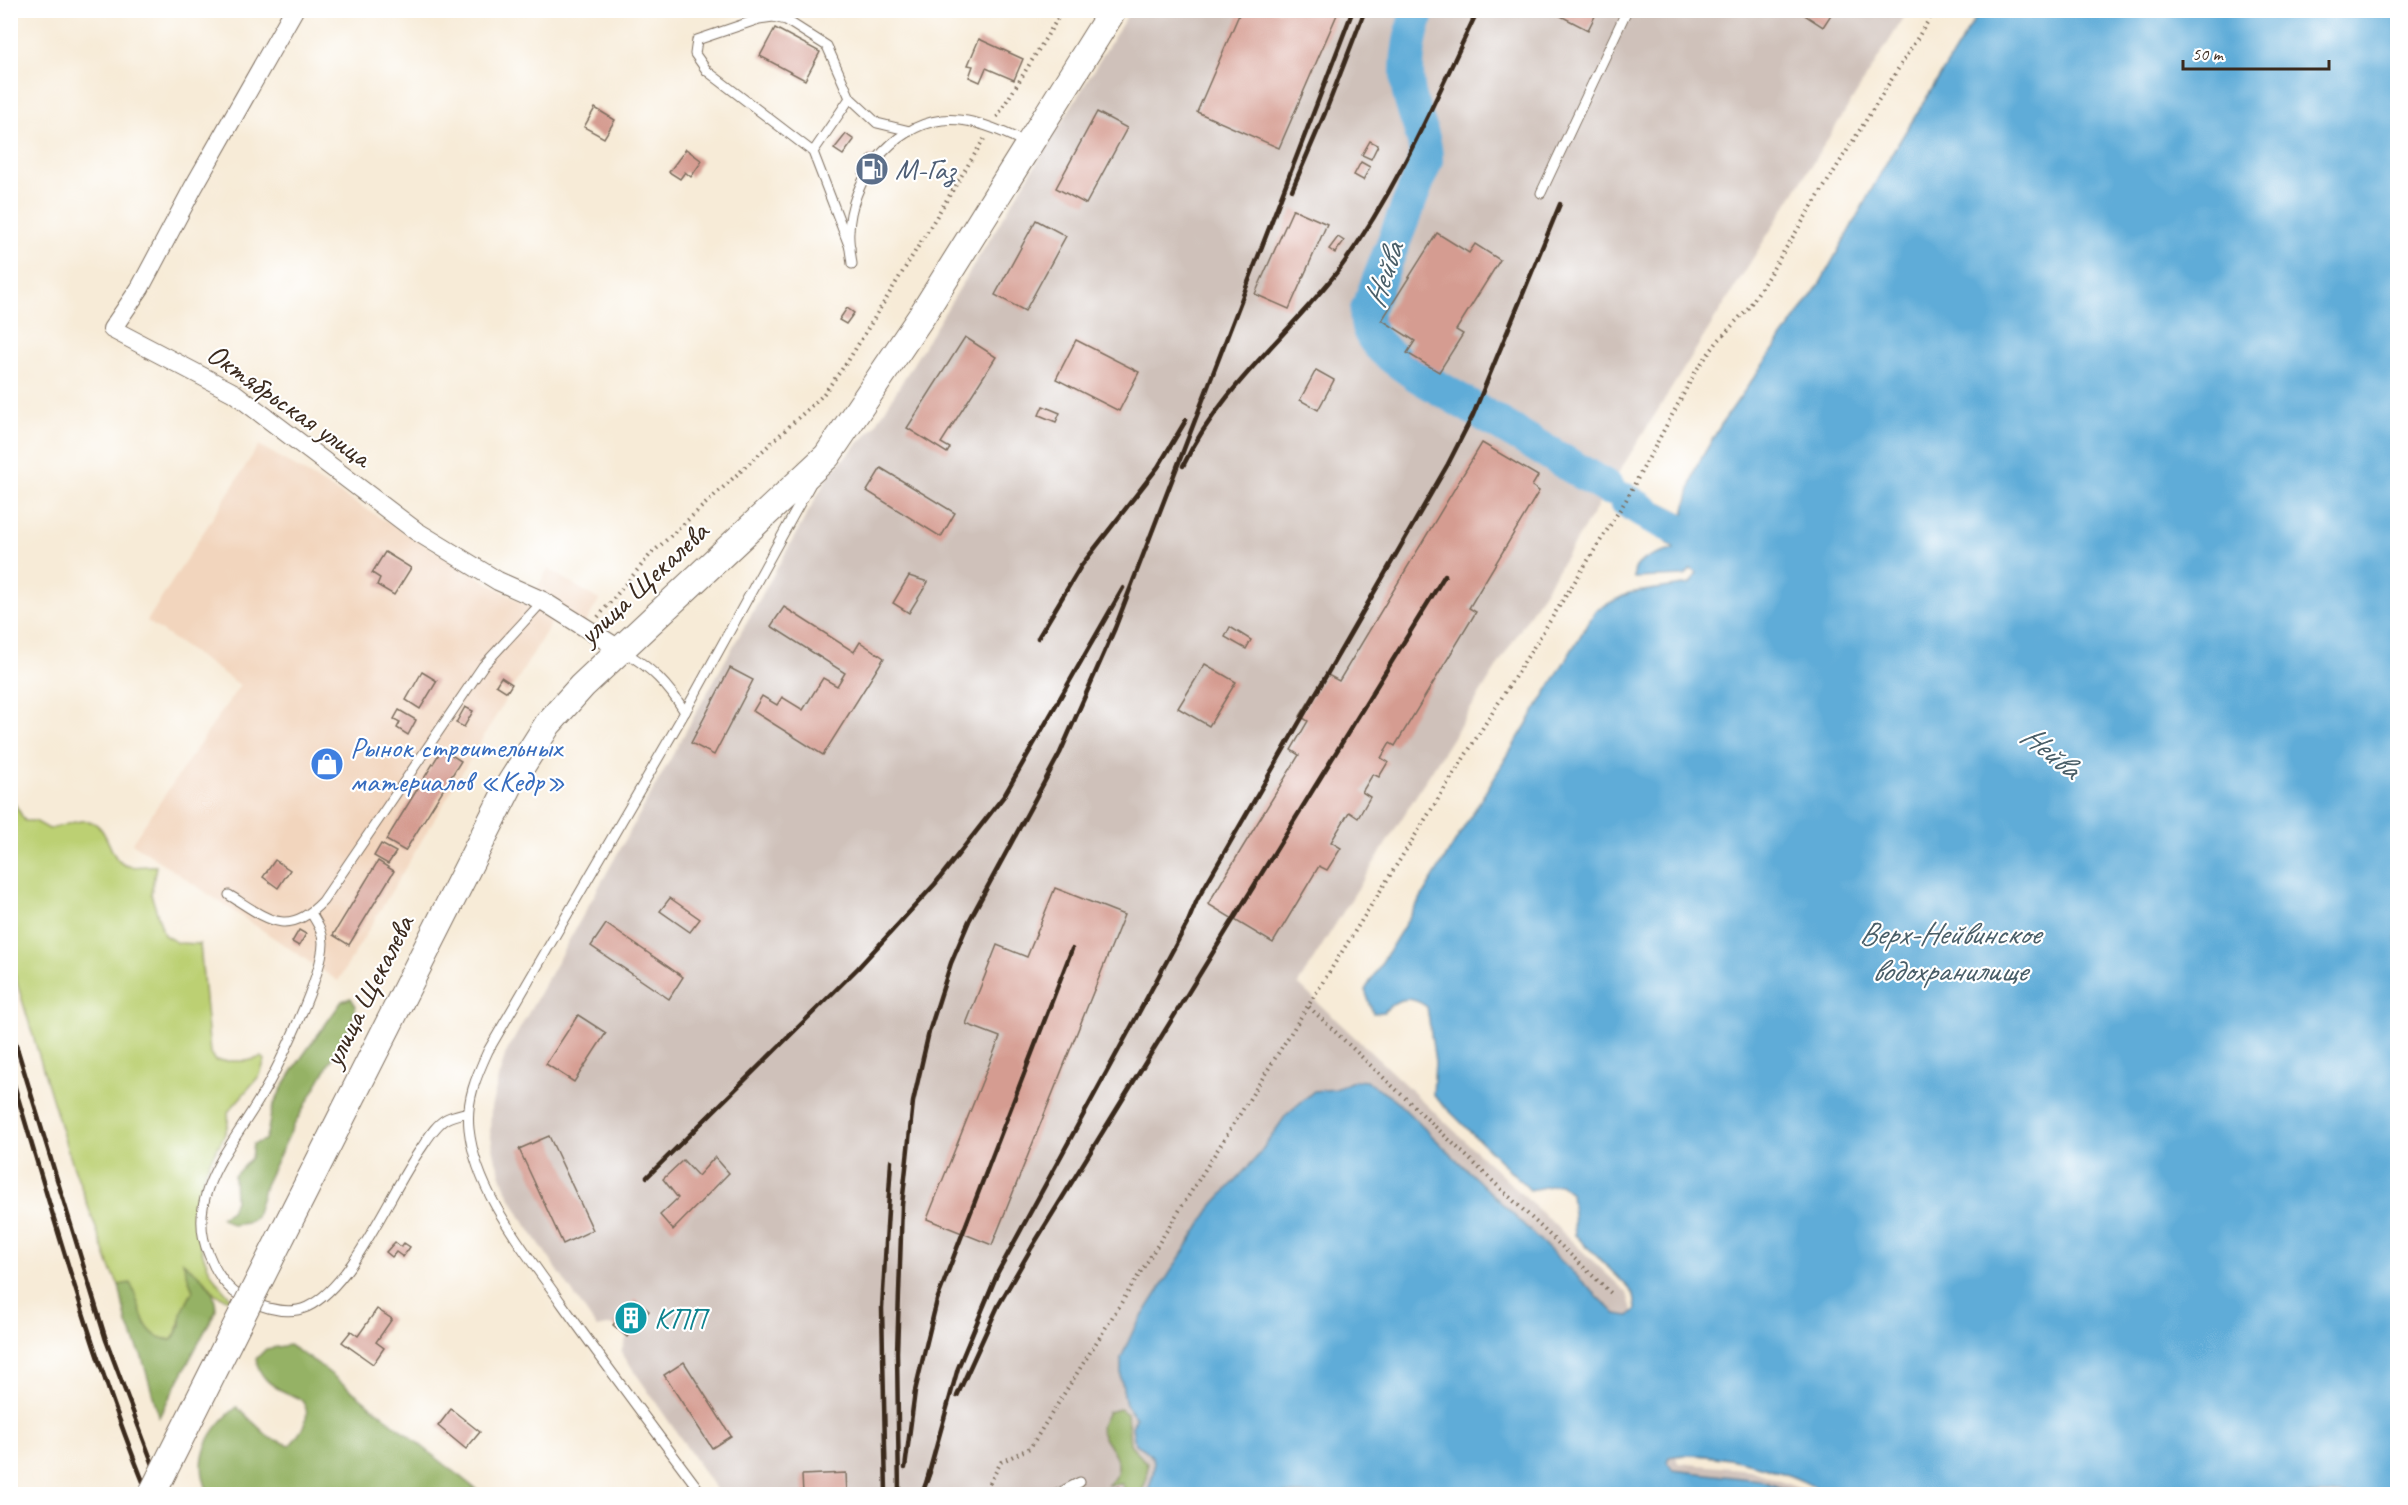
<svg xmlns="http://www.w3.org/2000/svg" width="2408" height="1505" viewBox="0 0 2408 1505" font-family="Caveat,sans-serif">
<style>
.built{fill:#f2d5bd}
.industrial{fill:#cfc1ba}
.green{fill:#bcd073;stroke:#7c7d48;stroke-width:1.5}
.forest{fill:#95b265;stroke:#686e42;stroke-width:1.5}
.water{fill:#5eacd8;stroke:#4c6b7b;stroke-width:1.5}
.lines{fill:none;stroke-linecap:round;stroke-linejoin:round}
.river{stroke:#5eacd8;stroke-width:34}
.building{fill:#d59c91}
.lane-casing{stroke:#7d6e5f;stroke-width:11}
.street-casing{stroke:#7d6e5f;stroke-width:20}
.primary-casing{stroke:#7d6e5f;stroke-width:29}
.path{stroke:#7d6e5f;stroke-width:4;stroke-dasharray:1.5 4.5;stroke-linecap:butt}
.lane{stroke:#fff;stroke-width:9}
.street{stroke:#fff;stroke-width:18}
.primary{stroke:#fff;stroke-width:27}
.rail{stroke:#3b2a1e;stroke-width:4.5}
.primary-bridge-casing{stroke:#7d6e5f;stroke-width:29;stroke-linecap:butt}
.primary-bridge{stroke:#fff;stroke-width:27}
.labels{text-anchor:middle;stroke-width:4.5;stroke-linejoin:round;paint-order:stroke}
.service-label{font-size:30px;fill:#4e5e75;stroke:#fff;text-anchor:start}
.street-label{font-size:30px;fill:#3b2a1e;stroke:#fff}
.shop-label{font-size:30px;fill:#366cbe;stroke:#fff;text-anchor:start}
.culture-label{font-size:30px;fill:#0d838f;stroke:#fff;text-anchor:start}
.water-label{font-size:32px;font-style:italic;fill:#495e68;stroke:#fff}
</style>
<rect width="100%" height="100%" fill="#fff"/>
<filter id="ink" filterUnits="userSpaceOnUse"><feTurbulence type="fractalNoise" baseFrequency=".0167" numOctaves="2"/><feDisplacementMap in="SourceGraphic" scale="12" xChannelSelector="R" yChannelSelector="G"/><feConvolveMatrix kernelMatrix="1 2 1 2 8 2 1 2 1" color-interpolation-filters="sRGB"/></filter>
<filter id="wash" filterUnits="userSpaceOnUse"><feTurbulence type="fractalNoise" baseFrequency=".008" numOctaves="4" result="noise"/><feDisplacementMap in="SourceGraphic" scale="24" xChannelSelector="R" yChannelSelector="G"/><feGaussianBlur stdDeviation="1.35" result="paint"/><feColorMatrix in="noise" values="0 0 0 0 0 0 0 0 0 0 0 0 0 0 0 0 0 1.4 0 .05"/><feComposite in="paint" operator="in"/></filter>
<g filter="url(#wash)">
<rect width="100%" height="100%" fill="#f7ebd7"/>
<!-- built -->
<path class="built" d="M259 445 527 606 548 569 599 600 578 635 553 620 338 981 132 843 240 685 147 621Z"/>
<!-- industrial -->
<path class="industrial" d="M1130 11H1908L1298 984 1627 1293 1678 1463 1750 1470 1814 1494H719L621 1352 627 1336 613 1325 597 1328 521 1217 505 1187 496 1161 490 1133 491 1107 505 1055 830 473 875 426Z"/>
<!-- green -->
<path class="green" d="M10 796 25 821H35L49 829C60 827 71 822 81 821 112 818 105 861 128 866 136 868 148 865 156 866L151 894 164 935 178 943 200 944 210 1053 215 1061H247L262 1057 265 1060 260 1075 228 1112C231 1132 217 1146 209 1163 186 1211 196 1272 239 1304L215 1294 207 1283 184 1263 193 1291C182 1309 183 1323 172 1340 139 1339 142 1305 130 1284L119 1285 111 1270 67 1148 11 963Z"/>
<!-- forest -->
<g class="forest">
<path d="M351 998 356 1006 350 1027 293 1127 265 1185 256 1217 247 1223 232 1225 221 1217 231 1211 235 1200 234 1176 251 1158 253 1144 265 1140C270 1127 269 1115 274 1104 292 1066 319 1035 342 1001Z"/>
<path d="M183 1262C201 1278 215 1284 216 1310L159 1417 142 1357 127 1324 119 1285 130 1283C142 1304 139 1339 172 1340L181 1325V1314L193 1291Z"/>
<path d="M289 1345 317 1363 482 1494H209C192 1459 209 1429 237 1407L270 1438 290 1445C300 1434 316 1414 300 1399 297 1396 290 1395 287 1393 271 1386 259 1377 256 1359L266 1349Z"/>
<path d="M1120 1409 1127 1414 1130 1444 1147 1464V1478L1141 1494H1126L1122 1484 1108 1485C1133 1462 1105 1449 1100 1428L1108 1412Z"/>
</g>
<!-- water -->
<path class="water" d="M1980 11H2397V1494H1825C1794 1470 1708 1449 1669 1457L1667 1462 1673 1470 1759 1480 1798 1494H1147C1154 1471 1163 1456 1135 1444L1132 1427 1136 1418 1126 1406 1121 1378V1358L1133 1331 1213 1205 1257 1157 1286 1115 1314 1091 1336 1089 1355 1080 1366 1081 1394 1099 1616 1314 1629 1316 1636 1309 1634 1295 1628 1287 1575 1235 1571 1193 1560 1184 1530 1190 1433 1095 1435 1062 1427 1007C1411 995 1397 997 1384 1012L1373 1013 1365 990 1596 610 1629 593 1690 584 1697 573 1691 569 1685 576 1634 578C1631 558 1659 555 1674 549L1647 525 1662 503 1684 514 1695 469 1722 423 1819 285 1888 160Z"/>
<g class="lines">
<!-- river -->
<g class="river">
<path d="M1418 10C1410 35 1404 67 1409 93 1414 116 1426 136 1426 160L1367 310C1362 341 1395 359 1417 375L1608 488"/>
<path d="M1626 500 1653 517 1694 537"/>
</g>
</g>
<g id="blocks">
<!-- building -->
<g class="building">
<path d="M1241 10H1339L1279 148 1197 112Z"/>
<path d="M1549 10H1598L1588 30Z"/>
<path d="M1797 10H1834L1823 27Z"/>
<path d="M775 28 820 52 805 80 760 56Z"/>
<path d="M979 39 1023 59 1014 80 986 68 980 82 969 77 973 66 968 65Z"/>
<path d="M595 108 615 120 604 138 584 127Z"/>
<path d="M1097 112 1127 128 1086 204 1056 188Z"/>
<path d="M846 134 854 140 843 155 834 149Z"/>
<path d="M1370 141 1378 145 1371 159 1362 155Z"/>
<path d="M686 149 702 161 691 177 685 172 680 179 669 172Z"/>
<path d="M870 155 886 164 875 183 859 174Z"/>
<path d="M1361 162 1370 167 1363 180 1354 175Z"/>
<path d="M1293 209 1327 224 1289 309 1255 294Z"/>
<path d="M1036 220 1066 236 1025 311 995 295Z"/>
<path d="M1437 233 1469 253 1475 244 1500 260 1456 330 1463 334 1439 372 1407 353 1415 341 1382 320Z"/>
<path d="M1338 237 1344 241 1335 253 1329 249Z"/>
<path d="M847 308 854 313 846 324 839 320Z"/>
<path d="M965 337 996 357 941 443 950 448 947 453 907 428Z"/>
<path d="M1076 340 1139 372 1119 411 1056 379Z"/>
<path d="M1316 370 1334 380 1318 410 1300 400Z"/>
<path d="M1043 406 1060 413 1056 422 1039 415Z"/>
<path d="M1482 443 1538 476 1532 486 1539 491 1469 608 1476 612 1395 746 1390 743 1381 758 1388 762 1379 777 1373 774 1362 792 1370 797 1358 818 1349 812 1331 842 1341 848 1327 870 1319 866 1273 943 1208 904 1299 755 1291 750 1308 721 1300 716 1326 674 1339 681Z"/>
<path d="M881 468 955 513 941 537 867 491Z"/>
<path d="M385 552 411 568 394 595 377 585 380 578 372 573Z"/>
<path d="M909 576 928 582 909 613 893 603Z"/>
<path d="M784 607 854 652 860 642 884 658 823 755 753 711 762 696 777 705 782 697 803 710 823 678 837 686 845 673 771 626Z"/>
<path d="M1230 627 1251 640 1246 649 1225 637Z"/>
<path d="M1205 664 1236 682 1209 726 1178 708Z"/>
<path d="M730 668 753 680 714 755 691 743Z"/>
<path d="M422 672 437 681 420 709 406 700Z"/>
<path d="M501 677 512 684 507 692 496 685Z"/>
<path d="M465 707 473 711 464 727 456 723Z"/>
<path d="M399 710 416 720 408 735 397 728 400 722 394 719Z"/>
<path d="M442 749 461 761 405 851 386 840Z"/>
<path d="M381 844 396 852 388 864 374 856Z"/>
<path d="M275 860 290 870 278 888 263 877Z"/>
<path d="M378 861 394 871 349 945 333 935Z"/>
<path d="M1055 888 1124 915 992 1245 927 1219 1000 1037 966 1024 997 945 1027 957Z"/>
<path d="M670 898 700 919 690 932 660 911Z"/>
<path d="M606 924 683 977 669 999 591 946Z"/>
<path d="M299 930 306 934 299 946 292 942Z"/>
<path d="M578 1015 606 1033 574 1082 546 1064Z"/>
<path d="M549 1136 593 1230 563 1244 519 1149Z"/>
<path d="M715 1157 729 1173 673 1230 660 1215 678 1198 663 1179 683 1160 698 1176Z"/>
<path d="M395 1242 401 1247 404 1243 410 1247 403 1257 396 1252 392 1257 386 1252Z"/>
<path d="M635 1299 649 1311 627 1337 613 1325Z"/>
<path d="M377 1309 392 1319 376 1342 384 1348 373 1364 342 1342 351 1331 358 1336Z"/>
<path d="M684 1362 731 1436 712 1448 664 1375Z"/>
<path d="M451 1409 480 1432 466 1449 438 1426Z"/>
<path d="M846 1473 847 1494H803L802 1475Z"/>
<path d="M1118 1487 1120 1494H1084L1101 1488 1103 1492Z"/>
</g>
</g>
</g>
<g filter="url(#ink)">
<use href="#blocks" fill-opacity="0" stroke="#7d6e5f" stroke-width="1.5"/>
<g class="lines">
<defs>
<g id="lane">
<path d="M813 152 850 98"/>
<path d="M1541 193 1627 10"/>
<path d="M850 248 813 152 707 71 695 54 697 40 759 19 773 17 786 20 827 46 850 98 877 123 910 131"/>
<path d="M852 264C851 254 848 242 849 232 850 182 891 126 942 120 971 117 1000 130 1026 143"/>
<path d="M624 652C651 667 668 685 685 712L488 1051C476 1077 466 1100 469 1129 476 1194 526 1252 562 1304 608 1368 655 1431 702 1494"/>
<path d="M685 712 810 485"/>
<path d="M229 895C266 918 287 939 323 901L483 666 543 601"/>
<path d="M311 913C317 923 323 931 323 943 323 974 278 1069 260 1098 233 1145 183 1197 209 1255 215 1270 222 1282 234 1292 252 1305 285 1317 307 1307 353 1286 390 1192 420 1150 427 1140 435 1125 446 1119 453 1115 461 1114 468 1112"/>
<path d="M1057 1494 1080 1482"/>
</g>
<path id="street" d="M294 10 193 188 140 288 112 329 234 393 416 531 498 581 543 601 619 649"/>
<path id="primary" d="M279 1241 510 784 548 724 582 686 827 456 921 317 1113 10"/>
</defs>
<!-- lane casing -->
<use href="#lane" class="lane-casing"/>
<!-- street casing -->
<use href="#street" class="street-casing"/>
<!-- primary casing -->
<use href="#primary" class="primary-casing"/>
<!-- path -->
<g class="path">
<path d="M997 117 1063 10"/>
<path d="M598 617 650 555 822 396 848 361 984 139"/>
<path d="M1309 1007 1613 1295"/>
<path d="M984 1494 1001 1462 1030 1448 1626 500 1697 369 1718 341 1749 307 1935 10"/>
</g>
<!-- lane -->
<use href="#lane" class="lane"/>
<!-- street -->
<use href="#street" class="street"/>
<!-- primary -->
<use href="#primary" class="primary"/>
<!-- rail -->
<g class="rail">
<path d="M1292 190 1325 113 1365 10"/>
<path d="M1183 466C1220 388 1290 334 1341 267 1398 189 1436 97 1478 10"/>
<path d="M1038 638 1081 566 1158 467 1186 420"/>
<path d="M10 1025 106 1340 164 1494"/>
<path d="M10 1071C53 1214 92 1357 148 1494"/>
<path d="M647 1177 858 968 935 884 1004 796 1123 588"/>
<path d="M957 1396 998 1306 1032 1247 1445 575"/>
<path d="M905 1468 915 1391 937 1300 1072 949"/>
<path d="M927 1480 958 1368 998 1272 1187 924 1197 900 1448 464 1473 415 1560 204"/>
<path d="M886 1494 882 1308 891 1161"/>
<path d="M899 1494 897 1352 902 1205 913 1102 929 1032 951 963 969 921 1060 753 1115 628 1353 10"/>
<path d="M922 1494 930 1472"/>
</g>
<defs>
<path id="primary-bridge" d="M152 1494 279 1241"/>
</defs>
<!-- primary-bridge casing -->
<use href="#primary-bridge" class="primary-bridge-casing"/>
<!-- primary-bridge -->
<use href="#primary-bridge" class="primary-bridge"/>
</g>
</g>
<!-- icons -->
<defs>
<symbol id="fuel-disc" viewBox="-11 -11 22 22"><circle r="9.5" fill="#5c6f8a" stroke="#fff"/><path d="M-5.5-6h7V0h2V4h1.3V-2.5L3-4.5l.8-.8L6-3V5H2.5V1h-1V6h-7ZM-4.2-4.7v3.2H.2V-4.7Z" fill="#fff"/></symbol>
<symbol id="shop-disc" viewBox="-11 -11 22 22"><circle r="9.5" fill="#3f7fe0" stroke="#fff"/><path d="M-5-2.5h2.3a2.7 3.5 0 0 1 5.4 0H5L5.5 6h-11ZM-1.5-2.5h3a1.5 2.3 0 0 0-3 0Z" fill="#fff"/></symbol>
<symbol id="building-disc" viewBox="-11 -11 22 22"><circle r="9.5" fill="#0f9aa8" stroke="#fff"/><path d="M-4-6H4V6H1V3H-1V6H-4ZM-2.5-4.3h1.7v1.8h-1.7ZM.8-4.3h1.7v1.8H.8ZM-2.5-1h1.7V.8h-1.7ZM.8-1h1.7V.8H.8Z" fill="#fff"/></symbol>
</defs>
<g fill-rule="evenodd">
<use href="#fuel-disc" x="853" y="150" width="38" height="38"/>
<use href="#shop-disc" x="308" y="745" width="38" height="38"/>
<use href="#building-disc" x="612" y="1299" width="38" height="38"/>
</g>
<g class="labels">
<!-- service labels -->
<g class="service-label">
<text x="895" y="179">М-Газ</text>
</g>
<!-- street labels -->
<g class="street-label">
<text transform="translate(289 405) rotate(35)" y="10">Октябрьская улица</text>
<text transform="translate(643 583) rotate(-43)" y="10">улица Щекалева</text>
<text transform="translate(368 991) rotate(-63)" y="10">улица Щекалева</text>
</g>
<!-- shop labels -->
<g class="shop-label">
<text x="350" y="757">Рынок строительных<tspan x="350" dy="34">материалов «Кедр»</tspan></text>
</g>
<!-- culture labels -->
<g class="culture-label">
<text x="654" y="1328">КПП</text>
</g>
<!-- water labels -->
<g class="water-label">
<text transform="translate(1383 275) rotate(-71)" y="11">Нейва</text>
<text transform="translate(2051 751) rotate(39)" y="11">Нейва</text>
<text x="1949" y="944">Верх-Нейвинское<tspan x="1949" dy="37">водохранилище</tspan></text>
</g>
</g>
<!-- margin -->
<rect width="2408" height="1505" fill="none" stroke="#fff" stroke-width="36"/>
<!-- scale -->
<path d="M2183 60v9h146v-9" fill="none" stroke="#3b2a1e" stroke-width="3"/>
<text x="2192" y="60" font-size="18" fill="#3b2a1e" stroke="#ffffff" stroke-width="4.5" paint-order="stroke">50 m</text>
</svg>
